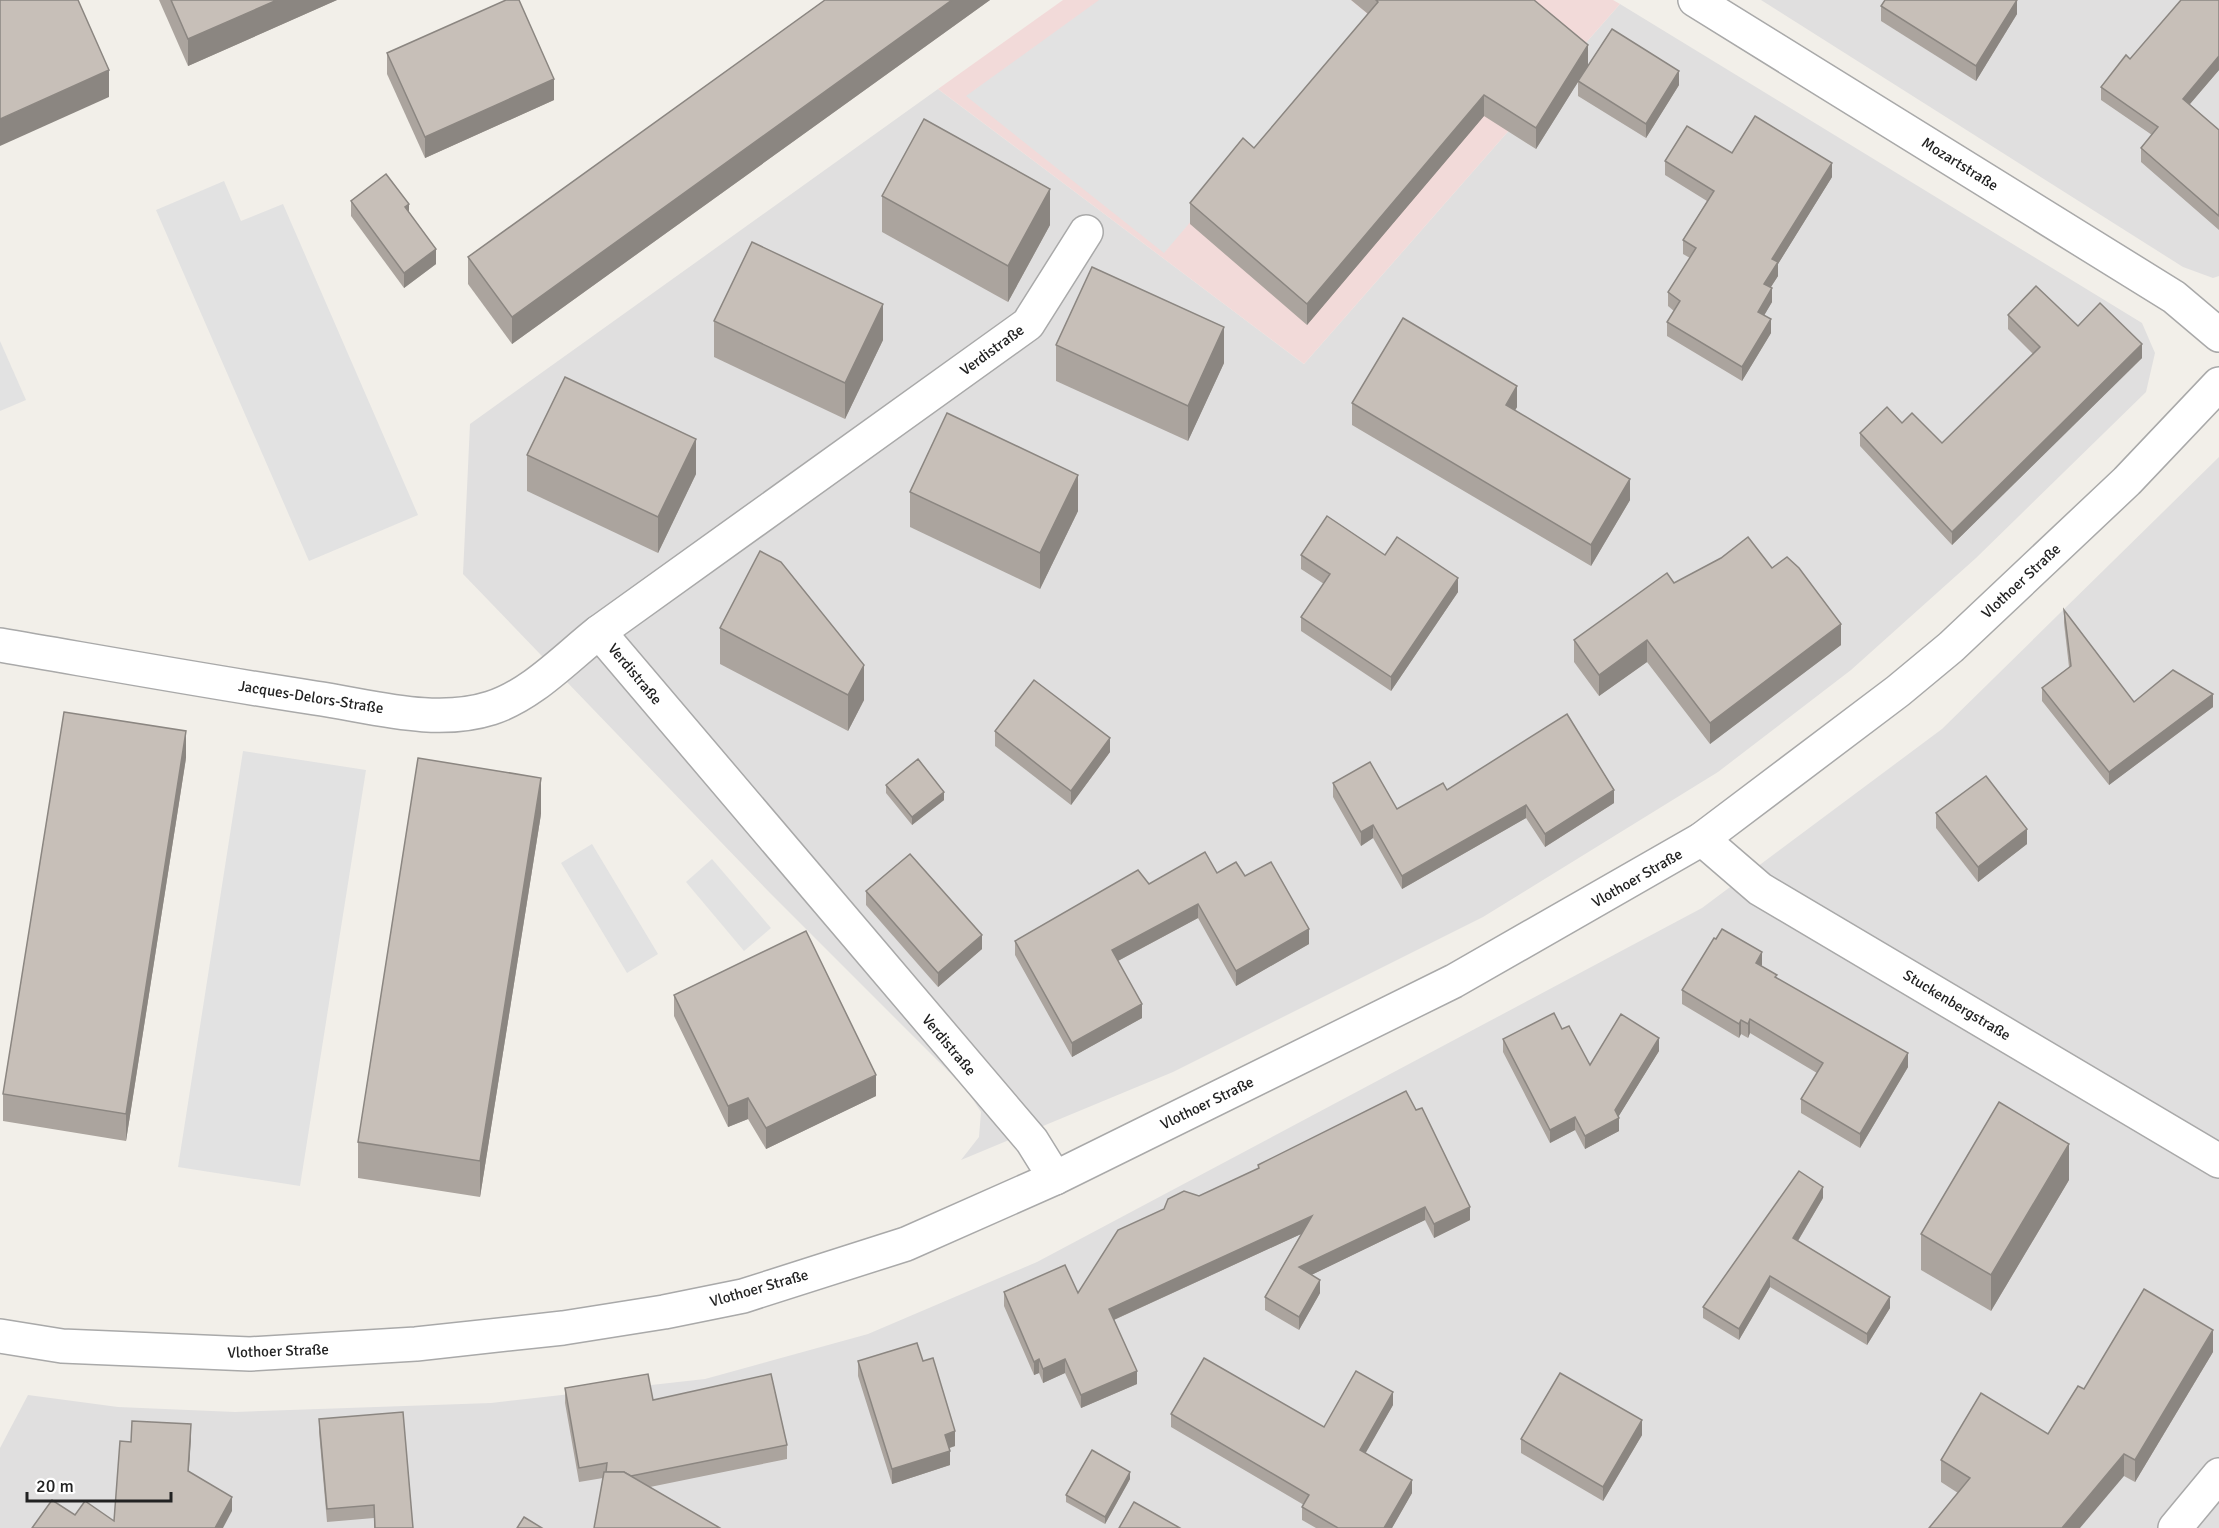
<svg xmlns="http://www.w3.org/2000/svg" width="2219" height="1528" viewBox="0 0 2219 1528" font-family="Signika,sans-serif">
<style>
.residential{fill:#e0dfdf}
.commercial{fill:#f2dad9}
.parking{fill:#e2e2e2}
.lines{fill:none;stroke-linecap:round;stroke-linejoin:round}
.minor-casing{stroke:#a9a9a9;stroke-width:36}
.minor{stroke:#fff;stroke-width:33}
.wall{fill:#aba49e}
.shaded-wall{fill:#8b8681}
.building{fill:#c7bfb8;stroke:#8b8681;stroke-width:1.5}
.labels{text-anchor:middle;stroke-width:6;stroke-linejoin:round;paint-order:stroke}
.street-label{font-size:15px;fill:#222;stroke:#fff}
</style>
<rect width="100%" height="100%" fill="#f2efe9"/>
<!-- residential -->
<g class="residential">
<path d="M1761 0H2219V276L2213 278 2183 267Z"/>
<path d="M1620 4 2142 323 2155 353 2146 392 1976 558 1851 670 1718 772 1483 917 1173 1072 961 1160 979 1137 981 1112 966 1089 769 892 463 574 470 424 938 89 1304 364Z"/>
<path d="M2219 457V1528H0V1448L28 1395 118 1407 235 1412 491 1403 705 1379 868 1334 1037 1262 1702 908 1942 729Z"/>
</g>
<!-- commercial -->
<path class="commercial" d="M1063 0H1613L1620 4 1304 364 938 89Z"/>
<!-- parking -->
<g class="parking">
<path d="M1099 0H1351L1378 23 1243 160 1164 253 966 96Z"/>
<path d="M224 181 241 221 283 204 418 515 309 561 156 210Z"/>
<path d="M0 341 26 400 0 411Z"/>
<path d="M243 751 366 770 300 1186 178 1167Z"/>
<path d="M592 844 658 954 627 973 561 863Z"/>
<path d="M712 859 771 928 744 951 686 882Z"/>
</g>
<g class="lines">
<defs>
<g id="minor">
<path d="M1695 0 2174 297 2219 335"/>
<path d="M0 645C105 663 210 682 315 698 371 706 435 726 491 708 532 695 566 658 599 632"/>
<path d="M1702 839 1760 889 2219 1161"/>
<path d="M1055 1178 1032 1141 599 632 1028 324 1086 232"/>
<path d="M0 1336 62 1346 250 1354 416 1344 563 1328 664 1312 743 1296 906 1244 1055 1178 1454 981 1702 839 1898 691 1951 647 2127 481 2219 384"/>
<path d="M2175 1528 2219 1475"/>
</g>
</defs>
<!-- minor casing -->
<use href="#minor" class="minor-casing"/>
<!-- minor -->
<use href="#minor" class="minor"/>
</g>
<!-- wall -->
<g class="wall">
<path d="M159 0H337L188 66Z"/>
<path d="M825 0H990L512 344 468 284V257Z"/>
<path d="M1351 0H1534L1588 65 1679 85 1646 138 1578 96V82L1536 149 1484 116 1307 325 1190 224V203L1254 148 1368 14Z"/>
<path d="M1881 6 2017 14 1976 81 1881 21Z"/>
<path d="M387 53 554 100 425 158 387 74Z"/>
<path d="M2219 70 2190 104 2219 130V230L2141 162V148L2152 135 2101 100V87Z"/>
<path d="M1732 153 1832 177 1778 264V276L1770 288 1772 302 1764 315 1771 333 1742 381 1667 336V322L1674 311 1668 306V292L1690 258 1683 254V240L1707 201 1665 175V161Z"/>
<path d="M882 196 1050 225 1008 302 882 232Z"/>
<path d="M351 201 409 213 436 264 404 288 351 216Z"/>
<path d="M2008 315 2078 326 2142 358 1952 545 1860 446V433L1902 423 1942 443 2033 354 2008 329Z"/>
<path d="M714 321 883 340 845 419 714 357Z"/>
<path d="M1056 345 1224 363 1188 441 1056 381Z"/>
<path d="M1352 403 1517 407 1515 410 1630 500 1591 566 1352 425Z"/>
<path d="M527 455 696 474 658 553 527 491Z"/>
<path d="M910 492 1078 511 1040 589 910 527Z"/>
<path d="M1301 555H1385L1458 592 1391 691 1301 631V617L1324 584 1301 569Z"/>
<path d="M1772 568 1841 645 1710 744 1647 662 1599 696 1574 662V640L1674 583Z"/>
<path d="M2064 610 2134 702 2213 707 2109 785 2042 701V688L2069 667 2064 623Z"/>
<path d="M720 628 864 700 848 731 720 664Z"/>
<path d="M995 731 1110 752 1071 805 995 746Z"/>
<path d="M186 758 126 1141 3 1121V1094Z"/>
<path d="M1333 783 1397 809 1447 790 1614 803 1545 847 1526 818 1402 889 1373 838 1361 846 1333 797Z"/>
<path d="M886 785 944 800 912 825 886 793Z"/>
<path d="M1936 813 2027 844 1978 882 1936 828Z"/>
<path d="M541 814 480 1197 358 1178V1142Z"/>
<path d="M1245 876 1309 944 1236 986 1198 918 1118 961 1142 1018 1072 1057 1015 955V941L1149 884Z"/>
<path d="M866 891 982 949 938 987 866 905Z"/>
<path d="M1762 966 1777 978 1908 1067 1860 1148 1801 1113V1099L1817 1073 1750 1033 1748 1038 1741 1034 1739 1038 1682 1004V990Z"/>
<path d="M674 995 876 1096 766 1149 748 1119 728 1127 674 1016Z"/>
<path d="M1562 1029 1590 1065 1659 1051 1618 1117 1619 1131 1585 1149 1575 1130 1550 1143 1503 1052V1039Z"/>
<path d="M1406 1091 1470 1220 1434 1238 1425 1220 1311 1275 1320 1293 1299 1330 1265 1310V1297L1301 1234 1114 1320 1137 1384 1081 1408 1065 1373 1043 1383 1039 1373 1034 1375 1004 1306V1292L1078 1293 1199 1196 1258 1169V1165Z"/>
<path d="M2069 1180 1991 1311 1921 1270V1234Z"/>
<path d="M1823 1198 1798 1241 1890 1308 1867 1345 1770 1287 1739 1340 1703 1318V1307Z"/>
<path d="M2213 1352 2135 1482 2124 1476 1958 1493 1941 1482V1460L2048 1434 2084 1389Z"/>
<path d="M858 1361H923L955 1446 950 1448V1465L892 1484 858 1376Z"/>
<path d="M565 1388 653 1400 787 1445V1459L650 1487 603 1478 579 1482 565 1403Z"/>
<path d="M1393 1405 1365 1453 1412 1493 1392 1528H1316L1302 1520V1507L1304 1505 1171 1427V1414L1324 1427Z"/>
<path d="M319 1419 413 1528H374V1518L327 1522 319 1432Z"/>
<path d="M1642 1435 1603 1501 1521 1453V1439Z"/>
<path d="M1130 1479 1105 1524 1066 1502V1495Z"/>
</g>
<!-- shaded-wall -->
<g class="shaded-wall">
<path d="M277 0H337L188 66V39Z"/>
<path d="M952 0H990L512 344V317Z"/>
<path d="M2017 0V14L1976 81V66Z"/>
<path d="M1588 45V66L1536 149V128Z"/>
<path d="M2219 56V70L2183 112V99Z"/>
<path d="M109 70V97L0 146V119Z"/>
<path d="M1679 71V85L1646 138V124Z"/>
<path d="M554 79V100L425 158V137Z"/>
<path d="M1484 95V116L1307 325V304Z"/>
<path d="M1832 163V177L1778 264V276L1764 298V284L1772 259Z"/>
<path d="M1050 189V225L1008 302V266Z"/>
<path d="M409 204V219L405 207Z"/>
<path d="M436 249V264L404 288V273Z"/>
<path d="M1772 288V302L1758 326V312Z"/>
<path d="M883 304V340L845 419V383Z"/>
<path d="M1771 319V333L1742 381V367Z"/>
<path d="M1224 327V363L1188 441V406Z"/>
<path d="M2142 344V358L1952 545V532Z"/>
<path d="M1517 386V407L1506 426V405Z"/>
<path d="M696 439V474L658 553V517Z"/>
<path d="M1078 475V511L1040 589V553Z"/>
<path d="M1630 479V500L1591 566V545Z"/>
<path d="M1458 578V592L1391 691V677Z"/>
<path d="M1841 624V645L1710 744V723Z"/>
<path d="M1647 640V662L1599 696V675Z"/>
<path d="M864 665V700L848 731V695Z"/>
<path d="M2213 694V707L2109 785V772Z"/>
<path d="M186 731V758L126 1141V1114Z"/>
<path d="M1110 738V752L1071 805V791Z"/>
<path d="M541 778V814L480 1197V1161Z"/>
<path d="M1614 790V803L1545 847V834Z"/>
<path d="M944 792V800L912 825V817Z"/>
<path d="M1526 805V818L1402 889V876Z"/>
<path d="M1373 825V838L1361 846V832Z"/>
<path d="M2027 829V844L1978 882V867Z"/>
<path d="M1198 904V918L1112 964V950Z"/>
<path d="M1309 929V944L1236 986V971Z"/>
<path d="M982 935V949L938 987V973Z"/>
<path d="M1762 952V966L1756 963Z"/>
<path d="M1142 1004V1018L1072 1057V1043Z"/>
<path d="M1750 1019V1033L1748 1038V1024Z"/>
<path d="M1741 1020V1034L1739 1038V1024Z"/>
<path d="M1659 1038V1051L1617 1119 1619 1118V1131L1585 1149V1136L1615 1110Z"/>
<path d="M1908 1053V1067L1860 1148V1134Z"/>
<path d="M876 1075V1096L766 1149V1128Z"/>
<path d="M748 1098V1119L728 1127V1106Z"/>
<path d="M1575 1117V1130L1550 1143V1130Z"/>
<path d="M2069 1144V1180L1991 1311V1275Z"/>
<path d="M1823 1187V1198L1793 1249V1238Z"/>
<path d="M1425 1207V1220L1299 1281V1267Z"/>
<path d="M1470 1207V1220L1434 1238V1224Z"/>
<path d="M1312 1216V1229L1109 1322V1309Z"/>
<path d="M1770 1276V1287L1739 1340V1329Z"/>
<path d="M1320 1280V1293L1299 1330V1317Z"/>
<path d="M1890 1297V1308L1867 1345V1334Z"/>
<path d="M2213 1330V1352L2135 1482V1460Z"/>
<path d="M1039 1359V1373L1034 1375V1362Z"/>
<path d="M1065 1359V1373L1043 1383V1369Z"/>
<path d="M1137 1371V1384L1081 1408V1395Z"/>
<path d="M1393 1392V1405L1360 1463V1450Z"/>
<path d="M1642 1420V1435L1603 1501V1487Z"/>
<path d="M191 1424V1438L188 1485V1471Z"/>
<path d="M955 1431V1446L945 1449V1435Z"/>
<path d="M950 1451V1465L892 1484V1469Z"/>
<path d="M2124 1454V1476L2080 1528H2062Z"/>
<path d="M1130 1472V1479L1105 1524V1517Z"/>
<path d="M1412 1480V1493L1392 1528H1384Z"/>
<path d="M232 1497V1511L223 1528H215Z"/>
</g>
<!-- building -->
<g class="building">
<path d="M0 0H78L109 70 0 119Z"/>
<path d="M171 0H277L188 39Z"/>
<path d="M506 0H519L554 79 425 137 387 53Z"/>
<path d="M825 0H952L512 317 468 257Z"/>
<path d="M1376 0H1534L1588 45 1536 128 1484 95 1307 304 1190 203 1243 138 1254 148 1378 2Z"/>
<path d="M1885 0H2017L1976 66 1881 6Z"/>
<path d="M2181 0H2219V56L2183 99 2219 130V216L2141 148 2158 127 2101 87 2126 55 2130 59Z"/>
<path d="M1612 29 1679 71 1646 124 1578 81Z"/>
<path d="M1755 116 1832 163 1772 259 1778 262 1764 284 1772 288 1758 312 1771 319 1742 367 1667 322 1680 301 1668 292 1696 248 1683 240 1714 191 1665 161 1687 126 1732 153Z"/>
<path d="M924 119 1050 189 1008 266 882 196Z"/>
<path d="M386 174 409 204 405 207 436 249 404 273 351 201Z"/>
<path d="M752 242 883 304 845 383 714 321Z"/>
<path d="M1092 267 1224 327 1188 406 1056 345Z"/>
<path d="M2036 286 2078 326 2100 303 2142 344 1952 532 1860 433 1887 407 1902 423 1912 413 1942 443 2040 347 2008 315Z"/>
<path d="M1403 318 1517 386 1506 405 1630 479 1591 545 1352 403Z"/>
<path d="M565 377 696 439 658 517 527 455Z"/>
<path d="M947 413 1078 475 1040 553 910 492Z"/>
<path d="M1327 516 1385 555 1397 537 1458 578 1391 677 1301 617 1330 574 1301 555Z"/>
<path d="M1748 537 1772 568 1787 557 1799 568 1841 624 1710 723 1647 640 1599 675 1574 640 1667 573 1674 583 1721 558Z"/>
<path d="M760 551 781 562 864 665 848 695 720 628Z"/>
<path d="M2064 610 2134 702 2173 670 2213 694 2109 772 2042 688 2071 666Z"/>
<path d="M1034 680 1110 738 1071 791 995 731Z"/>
<path d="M64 712 186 731 126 1114 3 1094Z"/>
<path d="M1567 714 1614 790 1545 834 1526 805 1402 876 1373 825 1361 832 1333 783 1370 762 1397 809 1443 783 1447 790Z"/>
<path d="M418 758 541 778 480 1161 358 1142Z"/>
<path d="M918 759 944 792 912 817 886 785Z"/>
<path d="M1986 776 2027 829 1978 867 1936 813Z"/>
<path d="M1205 852 1217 873 1236 862 1245 876 1271 862 1309 929 1236 971 1198 904 1112 950 1142 1004 1072 1043 1015 941 1138 870 1149 884Z"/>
<path d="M910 854 982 935 938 973 866 891Z"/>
<path d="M1722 929 1762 952 1756 963 1777 975 1775 977 1908 1053 1860 1134 1801 1099 1823 1063 1750 1019 1748 1024 1741 1020 1739 1024 1682 990 1714 938 1716 939Z"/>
<path d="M806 931 876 1075 766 1128 748 1098 728 1106 674 995Z"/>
<path d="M1554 1013 1562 1029 1569 1026 1590 1065 1621 1014 1659 1038 1615 1110 1619 1118 1585 1136 1575 1117 1550 1130 1503 1039Z"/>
<path d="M1406 1091 1416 1110 1422 1108 1470 1207 1434 1224 1425 1207 1299 1267 1320 1280 1299 1317 1265 1297 1312 1216 1109 1309 1137 1371 1081 1395 1065 1359 1043 1369 1039 1359 1034 1362 1004 1292 1065 1265 1078 1293 1118 1230 1164 1209 1168 1199 1184 1191 1199 1196 1259 1168 1258 1165Z"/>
<path d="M1999 1102 2069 1144 1991 1275 1921 1234Z"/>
<path d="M1799 1171 1823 1187 1793 1238 1890 1297 1867 1334 1770 1276 1739 1329 1703 1307Z"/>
<path d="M2144 1289 2213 1330 2135 1460 2124 1454 2062 1528H1929L1970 1478 1941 1460 1981 1393 2048 1434 2078 1386 2084 1389Z"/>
<path d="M917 1343 923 1361 933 1358 955 1431 945 1435 950 1451 892 1469 858 1361Z"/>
<path d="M1204 1358 1324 1427 1356 1371 1393 1392 1360 1450 1412 1480 1384 1528H1338L1302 1507 1309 1495 1171 1414Z"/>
<path d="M1560 1373 1642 1420 1603 1487 1521 1439Z"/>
<path d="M648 1374 653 1400 771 1374 787 1445 631 1476 624 1472H606L607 1463 579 1468 565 1388Z"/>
<path d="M403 1412 413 1528H375L374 1505 327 1509 319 1419Z"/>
<path d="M132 1421 191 1424 188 1471 232 1497 215 1528H32L52 1500 75 1515 85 1501 114 1521 120 1441 131 1442Z"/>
<path d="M1092 1450 1130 1472 1105 1517 1066 1495Z"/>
<path d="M604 1472H624L720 1528H594Z"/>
<path d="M1134 1502 1180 1528H1119Z"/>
<path d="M524 1517 542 1528H517Z"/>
</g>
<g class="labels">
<!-- street labels -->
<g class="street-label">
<text transform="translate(1960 164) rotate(32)" y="5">Mozartstraße</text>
<text transform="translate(992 350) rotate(-36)" y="5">Verdistraße</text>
<text transform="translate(2021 581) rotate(-43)" y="5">Vlothoer Straße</text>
<text transform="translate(635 674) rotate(50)" y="5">Verdistraße</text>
<text transform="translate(311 697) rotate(9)" y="5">Jacques-Delors-Straße</text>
<text transform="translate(1637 878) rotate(-30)" y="5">Vlothoer Straße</text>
<text transform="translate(1957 1005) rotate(31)" y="5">Stuckenbergstraße</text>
<text transform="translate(949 1045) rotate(50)" y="5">Verdistraße</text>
<text transform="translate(1207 1103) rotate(-26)" y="5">Vlothoer Straße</text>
<text transform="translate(759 1288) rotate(-16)" y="5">Vlothoer Straße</text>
<text transform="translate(278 1351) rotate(-2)" y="5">Vlothoer Straße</text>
</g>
</g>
<!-- scale -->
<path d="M27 1492v9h144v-9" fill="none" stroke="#222222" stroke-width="3"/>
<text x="36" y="1492" font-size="18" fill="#222222" stroke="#ffffff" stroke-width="4.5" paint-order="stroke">20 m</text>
</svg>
